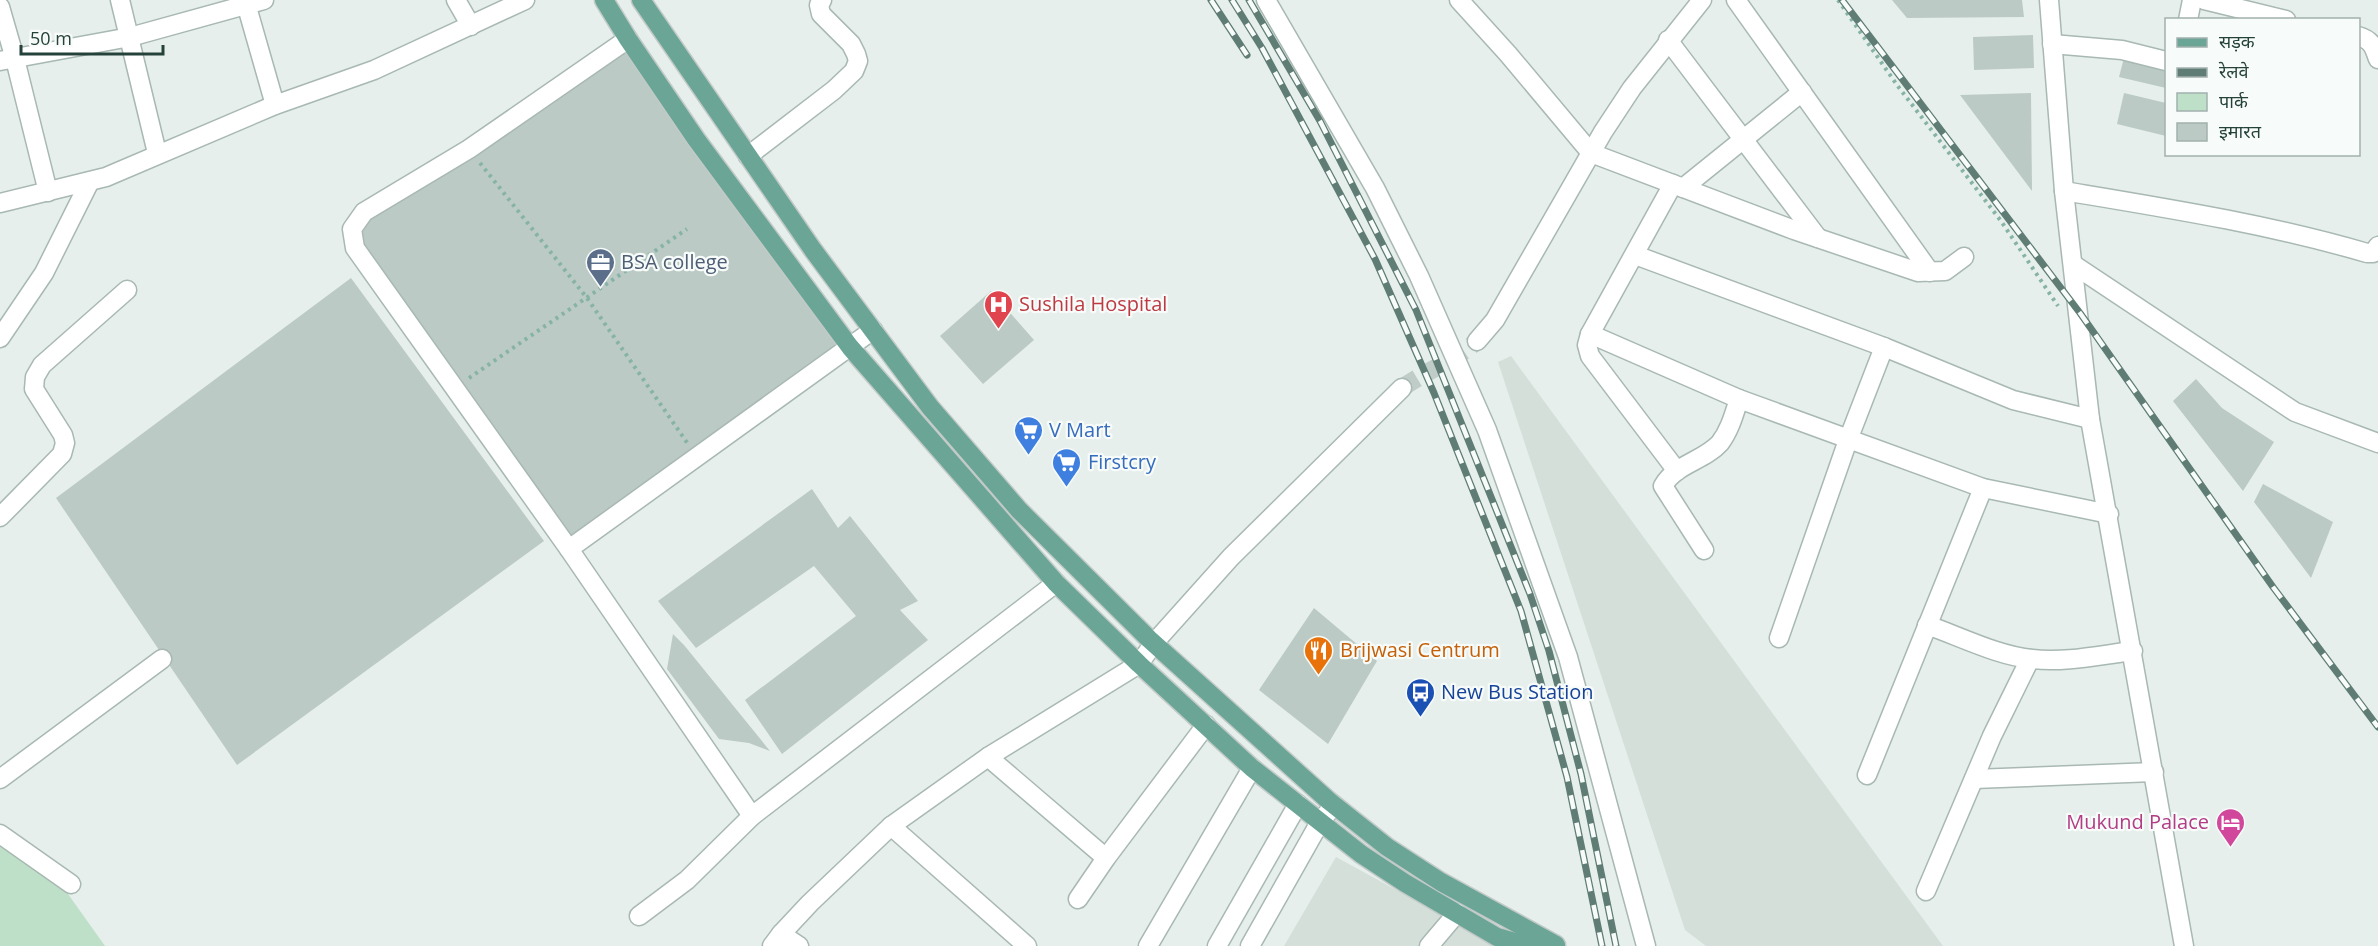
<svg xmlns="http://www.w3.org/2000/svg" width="2378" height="946" viewBox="0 0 2378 946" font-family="'Open Sans','Noto Sans Devanagari',sans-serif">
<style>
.built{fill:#d4dfda}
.green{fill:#bfe0c8}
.building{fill:#bbcac4}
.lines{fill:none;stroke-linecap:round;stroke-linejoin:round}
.minor-tunnel{stroke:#bfccc8;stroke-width:18;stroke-dasharray:18 9;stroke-linecap:butt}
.minor-casing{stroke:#a8b8b2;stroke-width:21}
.major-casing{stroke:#c2cac8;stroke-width:21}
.path{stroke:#86b3a5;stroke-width:4;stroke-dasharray:3 4.5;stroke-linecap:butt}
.minor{stroke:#fff;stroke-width:18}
.major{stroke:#6aa596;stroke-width:18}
.rail-casing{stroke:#5f7d75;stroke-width:7}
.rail{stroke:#f7fbf9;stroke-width:4.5;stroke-dasharray:14;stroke-linecap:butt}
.labels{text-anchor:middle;stroke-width:4.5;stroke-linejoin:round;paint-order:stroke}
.service-label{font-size:20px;fill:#4e5e75;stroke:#f7fbf9;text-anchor:start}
.health-label{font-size:20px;fill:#be3a42;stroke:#f7fbf9;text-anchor:start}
.shop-label{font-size:20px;fill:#366cbe;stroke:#f7fbf9;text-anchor:start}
.food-label{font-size:20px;fill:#c56008;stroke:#f7fbf9;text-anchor:start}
.transit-label{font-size:20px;fill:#164399;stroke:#f7fbf9;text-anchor:start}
.hotel-label{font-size:20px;fill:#b23c85;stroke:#f7fbf9;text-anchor:end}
</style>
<rect width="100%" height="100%" fill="#e6efeb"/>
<!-- built -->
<g class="built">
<path d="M1511 356 1943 946H1706L1685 930 1498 362Z"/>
<path d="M1336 857 1499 946H1284Z"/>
</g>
<!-- green -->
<path class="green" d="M0 841 63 887 105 946H0Z"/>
<!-- building -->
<g class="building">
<path d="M1892 0H2022L2024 17 1907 18Z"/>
<path d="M2033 35 2034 68 1974 70 1973 37Z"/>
<path d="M628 39 850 347 569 549 352 229Z"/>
<path d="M2125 54 2166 63V88L2119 77Z"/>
<path d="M2031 93 2032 191 1960 95Z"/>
<path d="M2124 93 2166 103V136L2117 124Z"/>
<path d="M351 278 544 541 237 765 56 498Z"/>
<path d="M991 291 1034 340 983 384 940 336Z"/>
<path d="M2196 379 2222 408 2274 442 2243 491 2173 401Z"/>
<path d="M2263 484 2333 522 2311 578 2254 502Z"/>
<path d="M812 489 838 528 850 516 918 601 900 610 928 640 782 754 745 700 856 616 814 566 696 648 658 601Z"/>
<path d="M1314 608 1377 661 1328 744 1259 690Z"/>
<path d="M673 634 684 645 770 751 749 743 719 739 667 669Z"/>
</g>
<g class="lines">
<!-- minor-tunnel -->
<path class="minor-tunnel" d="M1402 388C1427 370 1454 361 1477 341"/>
<defs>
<g id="minor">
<path d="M120 0 157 153"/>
<path d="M245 0 275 105"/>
<path d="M456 0 471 26"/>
<path d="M1266 0 1375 188 1419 276 1487 430 1568 657 1646 946"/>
<path d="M1459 0 1508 54 1591 153 1794 230 1918 272 1945 271 1964 257"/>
<path d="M1736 0 1930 272"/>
<path d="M2049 0 2064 191 2090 419 2184 946"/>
<path d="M2204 0 2286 20"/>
<path d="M0 7 15 59 48 192"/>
<path d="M2188 20 2192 0"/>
<path d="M2358 36C2372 40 2374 47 2378 59"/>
<path d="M628 39 469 149 364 212 352 229 355 248 569 549 752 816"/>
<path d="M1668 40 1818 238"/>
<path d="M2052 44 2122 50 2166 61"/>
<path d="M0 61 130 37 264 0"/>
<path d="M748 156 834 90 854 71 858 61 856 54 851 44 821 14 819 5 822 0"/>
<path d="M1673 184 1590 334 1587 345 1590 356 1677 471"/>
<path d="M1683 188 1802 92"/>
<path d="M2064 191C2166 208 2268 224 2367 253H2373L2378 246"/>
<path d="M0 203 106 177 275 105 374 70 525 0"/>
<path d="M1635 255 1884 347 2013 400 2090 419"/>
<path d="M2074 265 2295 412 2378 443"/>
<path d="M1590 334 1739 399 1983 488 2109 514"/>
<path d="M0 338 44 273 89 183"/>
<path d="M1477 341 1495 320 1603 132 1632 88 1702 0"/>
<path d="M0 517 62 454 65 443 63 435 34 389 35 377 42 365 127 290"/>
<path d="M569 549 873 330"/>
<path d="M1704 550 1663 486C1675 464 1704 461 1720 443 1730 430 1734 414 1739 399"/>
<path d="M1927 625C1959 636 1998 656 2032 659 2064 663 2100 655 2133 651"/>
<path d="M1779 638 1848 440 1884 347"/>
<path d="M988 757 1106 858"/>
<path d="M1867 775 1983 488"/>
<path d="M0 779 162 659"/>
<path d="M1974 779 2154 772"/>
<path d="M891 826 1027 946"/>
<path d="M0 834 71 884"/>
<path d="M1926 891 1992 736 2030 659"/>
<path d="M1078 899 1106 858 1206 725"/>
<path d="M639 916 687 880 752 816 1056 583"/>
<path d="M781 934 799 946"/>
<path d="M772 946 781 934 810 903 891 826 988 757 1139 664 1154 643 1231 557 1402 388"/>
<path d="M1148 946 1252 768"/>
<path d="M1217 946 1298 804"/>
<path d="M1250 946 1320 822 1334 805"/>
<path d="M1429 946 1457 913"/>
</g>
<g id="major">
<path d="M604 0 628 39 696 139 850 347 1056 583 1139 664 1252 768 1361 854 1405 883 1497 937 1518 943 1547 946"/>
<path d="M641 0 813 250 930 407 1019 510 1149 639 1329 801 1387 847 1441 882 1556 945"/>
</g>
</defs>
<!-- minor casing -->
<use href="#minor" class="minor-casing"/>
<!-- major casing -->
<use href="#major" class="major-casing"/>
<!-- path -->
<g class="path">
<path d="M1838 0 1897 85 2001 221 2058 306"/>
<path d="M480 163 587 298 688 444"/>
<path d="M469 378 687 229"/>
</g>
<!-- minor -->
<use href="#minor" class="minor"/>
<!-- major -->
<use href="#major" class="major"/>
<defs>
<g id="rail">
<path d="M1211 0 1247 55"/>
<path d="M1232 0 1262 48 1375 259 1434 393 1521 611 1567 777 1602 946"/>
<path d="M1249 0 1320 121 1416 310 1530 594 1549 651 1581 774 1616 946"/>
<path d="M1842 0 2080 313 2273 587 2378 727"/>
</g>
</defs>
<!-- rail casing -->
<use href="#rail" class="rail-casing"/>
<!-- rail -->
<use href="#rail" class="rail"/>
</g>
<!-- icons -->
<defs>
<symbol id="office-pin" viewBox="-11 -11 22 30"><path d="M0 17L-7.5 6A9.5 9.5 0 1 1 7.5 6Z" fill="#5c6f8a" stroke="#f7fbf9"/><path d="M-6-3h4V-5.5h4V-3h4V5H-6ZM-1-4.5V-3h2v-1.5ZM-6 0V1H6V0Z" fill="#fff"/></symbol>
<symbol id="hospital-pin" viewBox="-11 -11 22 30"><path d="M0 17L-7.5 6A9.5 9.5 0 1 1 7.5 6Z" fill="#e0444e" stroke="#f7fbf9"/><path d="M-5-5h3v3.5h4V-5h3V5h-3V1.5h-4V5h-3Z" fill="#fff"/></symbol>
<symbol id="supermarket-pin" viewBox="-11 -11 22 30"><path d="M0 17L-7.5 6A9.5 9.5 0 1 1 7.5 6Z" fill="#3f7fe0" stroke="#f7fbf9"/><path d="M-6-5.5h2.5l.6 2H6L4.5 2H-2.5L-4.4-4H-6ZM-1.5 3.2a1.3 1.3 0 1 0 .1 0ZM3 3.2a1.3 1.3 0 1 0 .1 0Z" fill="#fff"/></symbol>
<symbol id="restaurant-pin" viewBox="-11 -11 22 30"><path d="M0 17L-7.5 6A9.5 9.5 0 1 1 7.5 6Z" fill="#e8710a" stroke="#f7fbf9"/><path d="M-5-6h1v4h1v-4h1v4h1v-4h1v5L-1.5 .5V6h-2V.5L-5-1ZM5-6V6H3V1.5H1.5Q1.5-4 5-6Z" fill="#fff"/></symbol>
<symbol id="bus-pin" viewBox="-11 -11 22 30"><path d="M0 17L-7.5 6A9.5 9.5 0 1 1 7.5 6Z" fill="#1a4fb4" stroke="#f7fbf9"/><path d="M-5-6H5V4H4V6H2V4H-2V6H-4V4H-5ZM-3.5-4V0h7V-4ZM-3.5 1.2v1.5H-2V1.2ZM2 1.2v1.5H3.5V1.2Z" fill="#fff"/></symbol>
<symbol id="hotel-pin" viewBox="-11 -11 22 30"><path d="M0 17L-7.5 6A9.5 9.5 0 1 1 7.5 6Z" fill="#d1479c" stroke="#f7fbf9"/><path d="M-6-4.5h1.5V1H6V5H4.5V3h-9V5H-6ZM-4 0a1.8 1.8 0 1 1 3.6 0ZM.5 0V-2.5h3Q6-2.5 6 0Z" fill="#fff"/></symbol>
</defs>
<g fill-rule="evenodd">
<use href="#office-pin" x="584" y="246" width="33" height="45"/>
<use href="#hospital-pin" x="982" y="288" width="33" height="45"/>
<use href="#supermarket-pin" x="1012" y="414" width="33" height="45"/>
<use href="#supermarket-pin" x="1050" y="446" width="33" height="45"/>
<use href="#restaurant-pin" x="1302" y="634" width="33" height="45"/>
<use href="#bus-pin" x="1404" y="676" width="33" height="45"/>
<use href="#hotel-pin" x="2214" y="806" width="33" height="45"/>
</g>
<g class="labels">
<!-- service labels -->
<g class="service-label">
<text x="621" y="269">BSA college</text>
</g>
<!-- health labels -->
<g class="health-label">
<text x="1019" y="311">Sushila Hospital</text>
</g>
<!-- shop labels -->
<g class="shop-label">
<text x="1049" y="437">V Mart</text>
<text x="1088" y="469">Firstcry</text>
</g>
<!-- food labels -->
<g class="food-label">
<text x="1340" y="657">Brijwasi Centrum</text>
</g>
<!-- transit labels -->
<g class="transit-label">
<text x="1441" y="699">New Bus Station</text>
</g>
<!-- hotel labels -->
<g class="hotel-label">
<text x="2209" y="829">Mukund Palace</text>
</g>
</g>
<!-- legend -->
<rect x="2165" y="18" width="195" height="138" fill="#f7fbf9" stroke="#a3b1ad" stroke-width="1.5"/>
<rect x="2177" y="38" width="30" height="9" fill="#6aa596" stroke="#a3b1ad" stroke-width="1.5"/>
<text x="2219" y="48" font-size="18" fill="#24423a">सड़क</text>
<rect x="2177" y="68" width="30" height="9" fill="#5f7d75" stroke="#a3b1ad" stroke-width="1.5"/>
<text x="2219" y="78" font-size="18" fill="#24423a">रेलवे</text>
<rect x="2177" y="93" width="30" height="18" fill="#bfe0c8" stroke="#a3b1ad" stroke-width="1.5"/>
<text x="2219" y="108" font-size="18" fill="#24423a">पार्क</text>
<rect x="2177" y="123" width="30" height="18" fill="#bbcac4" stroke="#a3b1ad" stroke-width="1.5"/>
<text x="2219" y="138" font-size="18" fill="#24423a">इमारत</text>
<!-- scale -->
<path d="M21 45v9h142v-9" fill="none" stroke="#24423a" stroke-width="3"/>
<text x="30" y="45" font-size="18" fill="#24423a" stroke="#f7fbf9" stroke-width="4.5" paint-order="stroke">50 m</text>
</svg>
